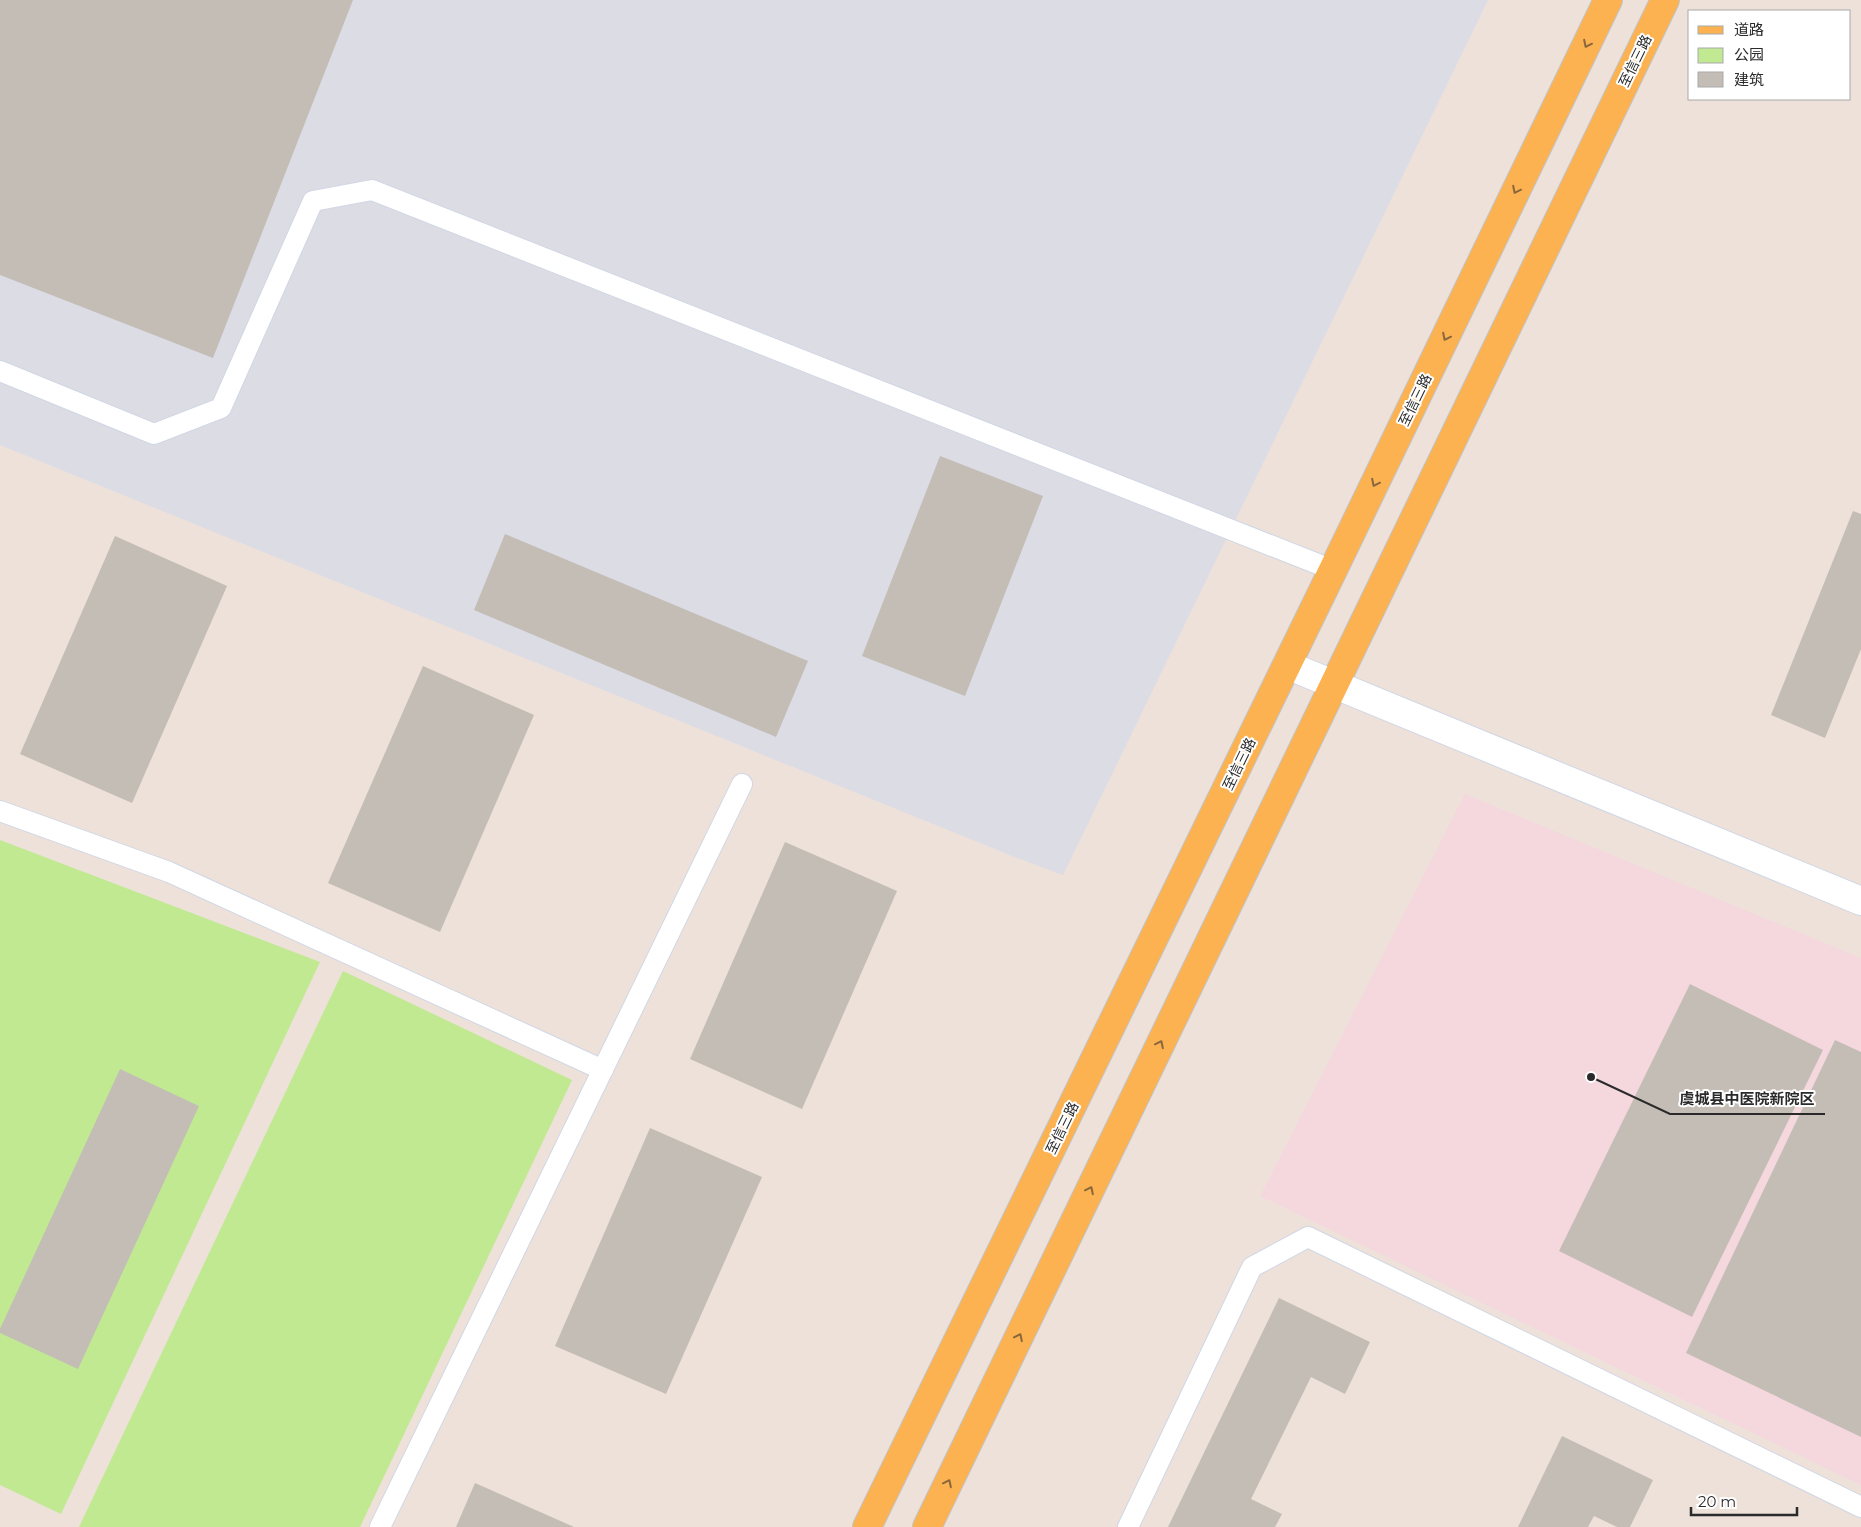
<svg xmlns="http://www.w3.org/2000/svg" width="1861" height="1527" viewBox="0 0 1861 1527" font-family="Montserrat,'Noto Sans SC',sans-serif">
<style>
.industrial{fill:#dcdce5}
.medical{fill:#f5d7de}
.green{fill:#c0e992}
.building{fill:#c4bdb6}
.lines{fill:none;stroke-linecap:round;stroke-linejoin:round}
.lane-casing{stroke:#d0d7e4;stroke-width:22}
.street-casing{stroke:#d0d7e4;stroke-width:30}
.primary-casing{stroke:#c3c3c3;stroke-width:30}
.lane{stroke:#fff;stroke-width:20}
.street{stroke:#fff;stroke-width:28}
.primary{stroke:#fcb251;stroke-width:28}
.oneway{stroke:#88673c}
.labels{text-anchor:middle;stroke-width:4;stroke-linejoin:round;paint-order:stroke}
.street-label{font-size:14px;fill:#2a2a2a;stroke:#fff}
.leader{fill:none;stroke:#2a2a2a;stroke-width:2}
.callout-dot{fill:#2a2a2a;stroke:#fff;stroke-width:2}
.callout-label{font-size:15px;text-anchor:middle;font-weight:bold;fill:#2a2a2a;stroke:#fff;stroke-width:4;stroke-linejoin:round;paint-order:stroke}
</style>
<rect width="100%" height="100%" fill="#ede1da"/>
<!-- industrial -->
<path class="industrial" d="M0 0H1488L1063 875 1012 856 0 445Z"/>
<!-- medical -->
<path class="medical" d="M1465 794 1861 958V1485L1260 1196Z"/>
<!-- green -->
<g class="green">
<path d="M0 840 320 962 61 1514 0 1485Z"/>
<path d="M343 971 572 1080 360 1527H79Z"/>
</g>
<!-- building -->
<g class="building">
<path d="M0 0H353L213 358 0 275Z"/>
<path d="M940 456 1043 496 965 696 862 656Z"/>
<path d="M1853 511 1861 514V649L1825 738 1771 715Z"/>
<path d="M505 534 808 661 776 737 474 610Z"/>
<path d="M115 536 227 586 132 803 20 754Z"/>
<path d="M423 666 534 715 440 932 328 883Z"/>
<path d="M785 842 897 891 802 1109 690 1059Z"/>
<path d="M1690 984 1823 1050 1692 1317 1559 1251Z"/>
<path d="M1835 1040 1861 1052V1437L1686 1353Z"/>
<path d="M120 1069 199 1106 78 1369 0 1333V1329Z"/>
<path d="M650 1128 762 1177 666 1394 555 1346Z"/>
<path d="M1279 1298 1370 1342 1345 1394 1311 1377 1251 1499 1282 1514 1275 1527H1168Z"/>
<path d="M1562 1436 1653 1480 1630 1527H1617L1594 1516 1588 1527H1518Z"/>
<path d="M475 1483 574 1527H456Z"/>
</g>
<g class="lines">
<defs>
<g id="lane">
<path d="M0 371 154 434 221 408 313 201 372 190 1333 570"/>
<path d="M0 811 169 872 603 1070"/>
<path d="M380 1527 742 784"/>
<path d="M1128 1527 1252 1267 1308 1237 1861 1507"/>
</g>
<path id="street" d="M1287 665 1861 901"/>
<g id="primary">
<path d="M867 1527 1333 570 1608 0"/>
<path d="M927 1527 1665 0"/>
</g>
</defs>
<!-- lane casing -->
<use href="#lane" class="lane-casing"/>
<!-- street casing -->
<use href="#street" class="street-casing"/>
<!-- primary casing -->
<use href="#primary" class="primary-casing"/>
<!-- lane -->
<use href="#lane" class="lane"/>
<!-- street -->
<use href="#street" class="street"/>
<!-- primary -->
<use href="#primary" class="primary"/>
</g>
<!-- one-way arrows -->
<defs><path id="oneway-chevron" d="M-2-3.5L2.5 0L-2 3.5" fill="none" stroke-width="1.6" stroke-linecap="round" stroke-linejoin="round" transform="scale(1.25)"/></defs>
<g class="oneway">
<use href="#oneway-chevron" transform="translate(1587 44) rotate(116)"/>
<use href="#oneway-chevron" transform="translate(1516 190) rotate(116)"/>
<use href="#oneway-chevron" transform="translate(1446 337) rotate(116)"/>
<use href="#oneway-chevron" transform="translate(1375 483) rotate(116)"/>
<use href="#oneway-chevron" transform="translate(1160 1044) rotate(-64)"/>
<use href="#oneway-chevron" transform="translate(1090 1190) rotate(-64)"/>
<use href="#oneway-chevron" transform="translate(1019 1337) rotate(-64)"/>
<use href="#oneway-chevron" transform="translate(948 1483) rotate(-64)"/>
</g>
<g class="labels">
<!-- street labels -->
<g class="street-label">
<text transform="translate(1635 61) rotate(-64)" y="5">至信三路</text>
<text transform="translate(1415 400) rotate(-64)" y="5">至信三路</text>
<text transform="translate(1239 764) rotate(-64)" y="5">至信三路</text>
<text transform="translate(1062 1128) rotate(-64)" y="5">至信三路</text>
</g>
</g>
<!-- callouts -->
<path class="leader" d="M1591 1077L1670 1114H1825"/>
<circle class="callout-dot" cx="1591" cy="1077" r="5"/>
<g class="callout-label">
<text x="1747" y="1104">虞城县中医院新院区</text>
</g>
<!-- legend -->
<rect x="1688" y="10" width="162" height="90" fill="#ffffff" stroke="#aaaaaa"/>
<rect x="1698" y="26" width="25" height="8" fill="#fcb251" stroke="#aaaaaa"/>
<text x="1734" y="35" font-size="15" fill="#2a2a2a">道路</text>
<rect x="1698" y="48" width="25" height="15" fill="#c0e992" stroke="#aaaaaa"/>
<text x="1734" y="60" font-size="15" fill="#2a2a2a">公园</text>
<rect x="1698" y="72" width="25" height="15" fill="#c4bdb6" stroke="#aaaaaa"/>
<text x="1734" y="85" font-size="15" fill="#2a2a2a">建筑</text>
<!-- scale -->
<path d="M1691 1507v8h106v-8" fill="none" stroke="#2a2a2a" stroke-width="2.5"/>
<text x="1698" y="1507" font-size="15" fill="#2a2a2a" stroke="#ffffff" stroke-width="4" paint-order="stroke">20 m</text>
</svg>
